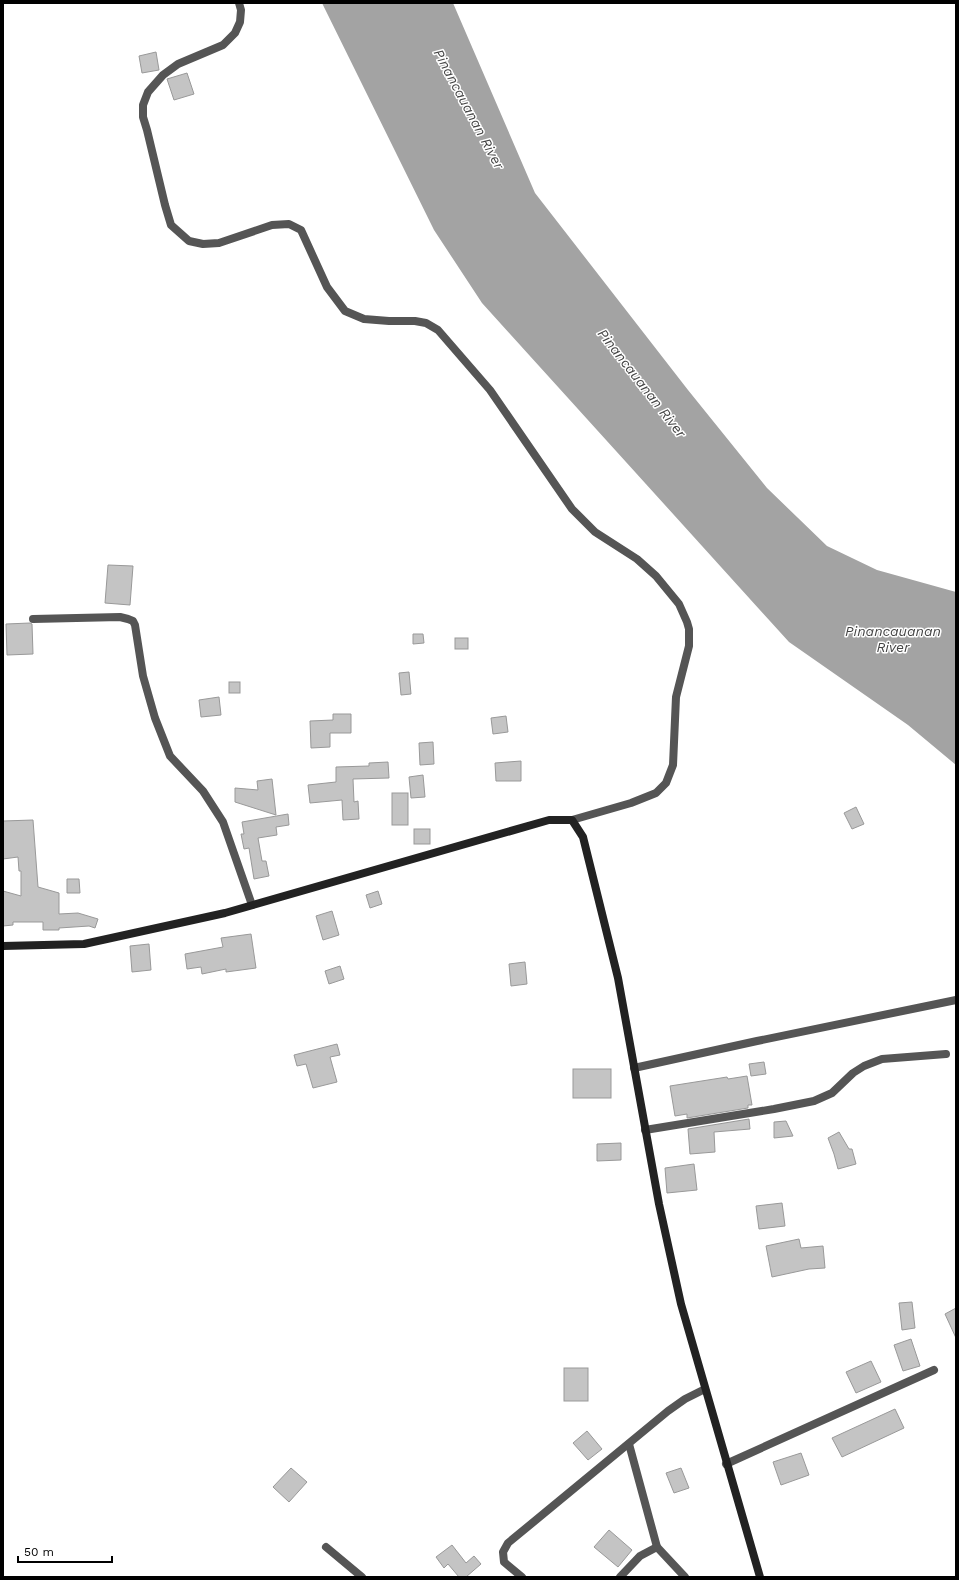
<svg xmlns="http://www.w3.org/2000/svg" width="959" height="1580" viewBox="0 0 959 1580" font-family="'Work Sans',sans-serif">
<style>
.water{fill:#a3a3a3}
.building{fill:#c4c4c4;stroke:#999}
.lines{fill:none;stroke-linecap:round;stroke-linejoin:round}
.lane{stroke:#555;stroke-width:8}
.street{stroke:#555;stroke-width:8}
.secondary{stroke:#222;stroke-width:8}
.labels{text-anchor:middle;stroke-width:3;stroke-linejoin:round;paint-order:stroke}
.water-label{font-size:14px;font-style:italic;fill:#444;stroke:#fff}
</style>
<rect width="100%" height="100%" fill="#fff"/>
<!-- water -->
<path class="water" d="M322 3H453L535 193 688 390 767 488 827 546 877 570 956 592V765L908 725 789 642 482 303 434 230Z"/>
<!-- building -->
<g class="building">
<path d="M156 52 159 70 142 73 139 56Z"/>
<path d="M187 73 194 94 174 100 167 79Z"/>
<path d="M108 565 133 566 130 605 105 603Z"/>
<path d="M30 623 32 624 33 654 7 655 6 624Z"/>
<path d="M413 634H423L424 643 413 644Z"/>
<rect x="455" y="638" width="13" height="11"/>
<path d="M409 672 411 694 401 695 399 673Z"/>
<rect x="229" y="682" width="11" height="11"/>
<path d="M219 697 221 715 201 717 199 700Z"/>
<path d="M333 714H351V733H330V747L311 748 310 721 333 720Z"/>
<path d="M506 716 508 732 493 734 491 718Z"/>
<path d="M433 742 434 764 420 765 419 743Z"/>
<path d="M521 761V781H496L495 763Z"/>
<path d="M388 762 389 778 353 779 354 802 358 801 359 819 343 820 342 800 310 803 308 785 336 782V767L369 766V763Z"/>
<path d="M423 775 425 797 411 798 409 777Z"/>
<path d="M272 779 276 815 235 802V788L258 790 257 781Z"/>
<rect x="392" y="793" width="16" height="32"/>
<path d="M856 807 864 824 852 829 844 813Z"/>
<path d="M288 814 289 825 276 827 277 835 258 838 262 861H266L269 876 254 879 249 848 244 849 241 834H244L242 822Z"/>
<path d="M33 820 38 887 59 893V914L78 913 98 919 95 928 89 926 59 928V930H43V922H13V925L3 926V891L21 896V871H19L18 857 3 859V821Z"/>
<rect x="414" y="829" width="16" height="15"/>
<path d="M67 879H79L80 893H67Z"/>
<path d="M378 891 382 904 370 908 366 895Z"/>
<path d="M332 911 339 935 323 940 316 916Z"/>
<path d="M251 934 256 968 226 972V969L202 974 201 967 187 969 185 954 223 947 221 938Z"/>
<path d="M149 944 151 970 132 972 130 946Z"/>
<path d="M525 962 527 984 511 986 509 964Z"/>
<path d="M340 966 344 979 329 984 325 971Z"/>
<path d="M337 1044 340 1055 330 1057 337 1082 313 1088 306 1064 297 1066 294 1055Z"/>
<path d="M764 1062 766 1074 751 1076 749 1064Z"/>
<rect x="573" y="1069" width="38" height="29"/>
<path d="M747 1076 752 1105H748V1108L687 1118V1114L675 1116 670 1086 727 1077 728 1079Z"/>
<path d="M749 1119 750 1129 714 1132 715 1152 690 1154 688 1129Z"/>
<path d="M786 1121 793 1136 774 1138V1122Z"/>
<path d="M839 1132 849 1149H852L856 1164 838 1169 834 1154 828 1138Z"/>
<path d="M621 1143V1160L597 1161V1144Z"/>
<path d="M694 1164 697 1190 667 1193 665 1168Z"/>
<path d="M782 1203 785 1226 759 1229 756 1206Z"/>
<path d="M799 1239 801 1248 823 1246 825 1268 809 1269 772 1277 766 1246Z"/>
<path d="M912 1302 915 1328 902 1330 899 1303Z"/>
<path d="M956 1308V1338L945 1314Z"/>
<path d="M911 1339 920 1366 903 1371 894 1345Z"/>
<path d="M871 1361 881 1382 856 1393 846 1372Z"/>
<rect x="564" y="1368" width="24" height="33"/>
<path d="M895 1409 904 1428 842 1457 832 1438Z"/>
<path d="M587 1431 602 1449 588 1460 573 1443Z"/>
<path d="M801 1453 809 1475 781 1485 773 1462Z"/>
<path d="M291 1468 307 1482 289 1502 273 1487Z"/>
<path d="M681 1468 689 1488 674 1493 666 1473Z"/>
<path d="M609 1530 632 1550 618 1567 594 1547Z"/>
<path d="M452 1545 466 1563 474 1556 481 1564 466 1577H459L448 1564 444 1568 436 1557Z"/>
</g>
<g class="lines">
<!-- lane -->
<path class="lane" d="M33 619 120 617 128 619 133 621 135 625 143 676 155 718 170 756 203 791 223 822 252 905"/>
<!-- street -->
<g class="street">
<path d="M239 3 241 10 240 22 235 33 223 45 178 64 163 75 148 92 143 105V117L147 130 165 205 171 225 189 241 203 244 219 243 272 225 289 224 301 230 327 287 345 311 364 319 389 321H415L426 323 438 330 490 390 572 509 595 532 637 559 656 576 679 604 687 622 689 629V646L676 697 673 765 666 783 656 793 631 803 572 820"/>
<path d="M634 1068 757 1041 956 1000"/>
<path d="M645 1130 774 1109 814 1101 832 1093 853 1073 864 1066 882 1059 946 1054"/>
<path d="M629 1444 657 1547"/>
<path d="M726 1464 934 1370"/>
<path d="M326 1547 362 1577"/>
<path d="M522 1577 504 1562 503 1552 508 1543 668 1411 685 1399 705 1389"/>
<path d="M620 1577 640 1556 657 1547 685 1577"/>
</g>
<!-- secondary -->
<path class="secondary" d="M3 946 84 944 225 913 549 820H572L583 837 618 978 659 1204 681 1304 760 1577"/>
</g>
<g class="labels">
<!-- water labels -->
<g class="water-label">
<text transform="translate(469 109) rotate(62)" y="5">Pinancauanan River</text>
<text transform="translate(642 383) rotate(52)" y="5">Pinancauanan River</text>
<text x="893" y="636">Pinancauanan<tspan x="893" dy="16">River</tspan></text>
</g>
</g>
<!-- border -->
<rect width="959" height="1580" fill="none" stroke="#000000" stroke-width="8"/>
<!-- scale -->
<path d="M18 1556v6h94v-6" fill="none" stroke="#000000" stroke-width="2"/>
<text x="24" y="1556" font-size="12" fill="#000000" stroke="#ffffff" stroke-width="3" paint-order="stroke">50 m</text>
</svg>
